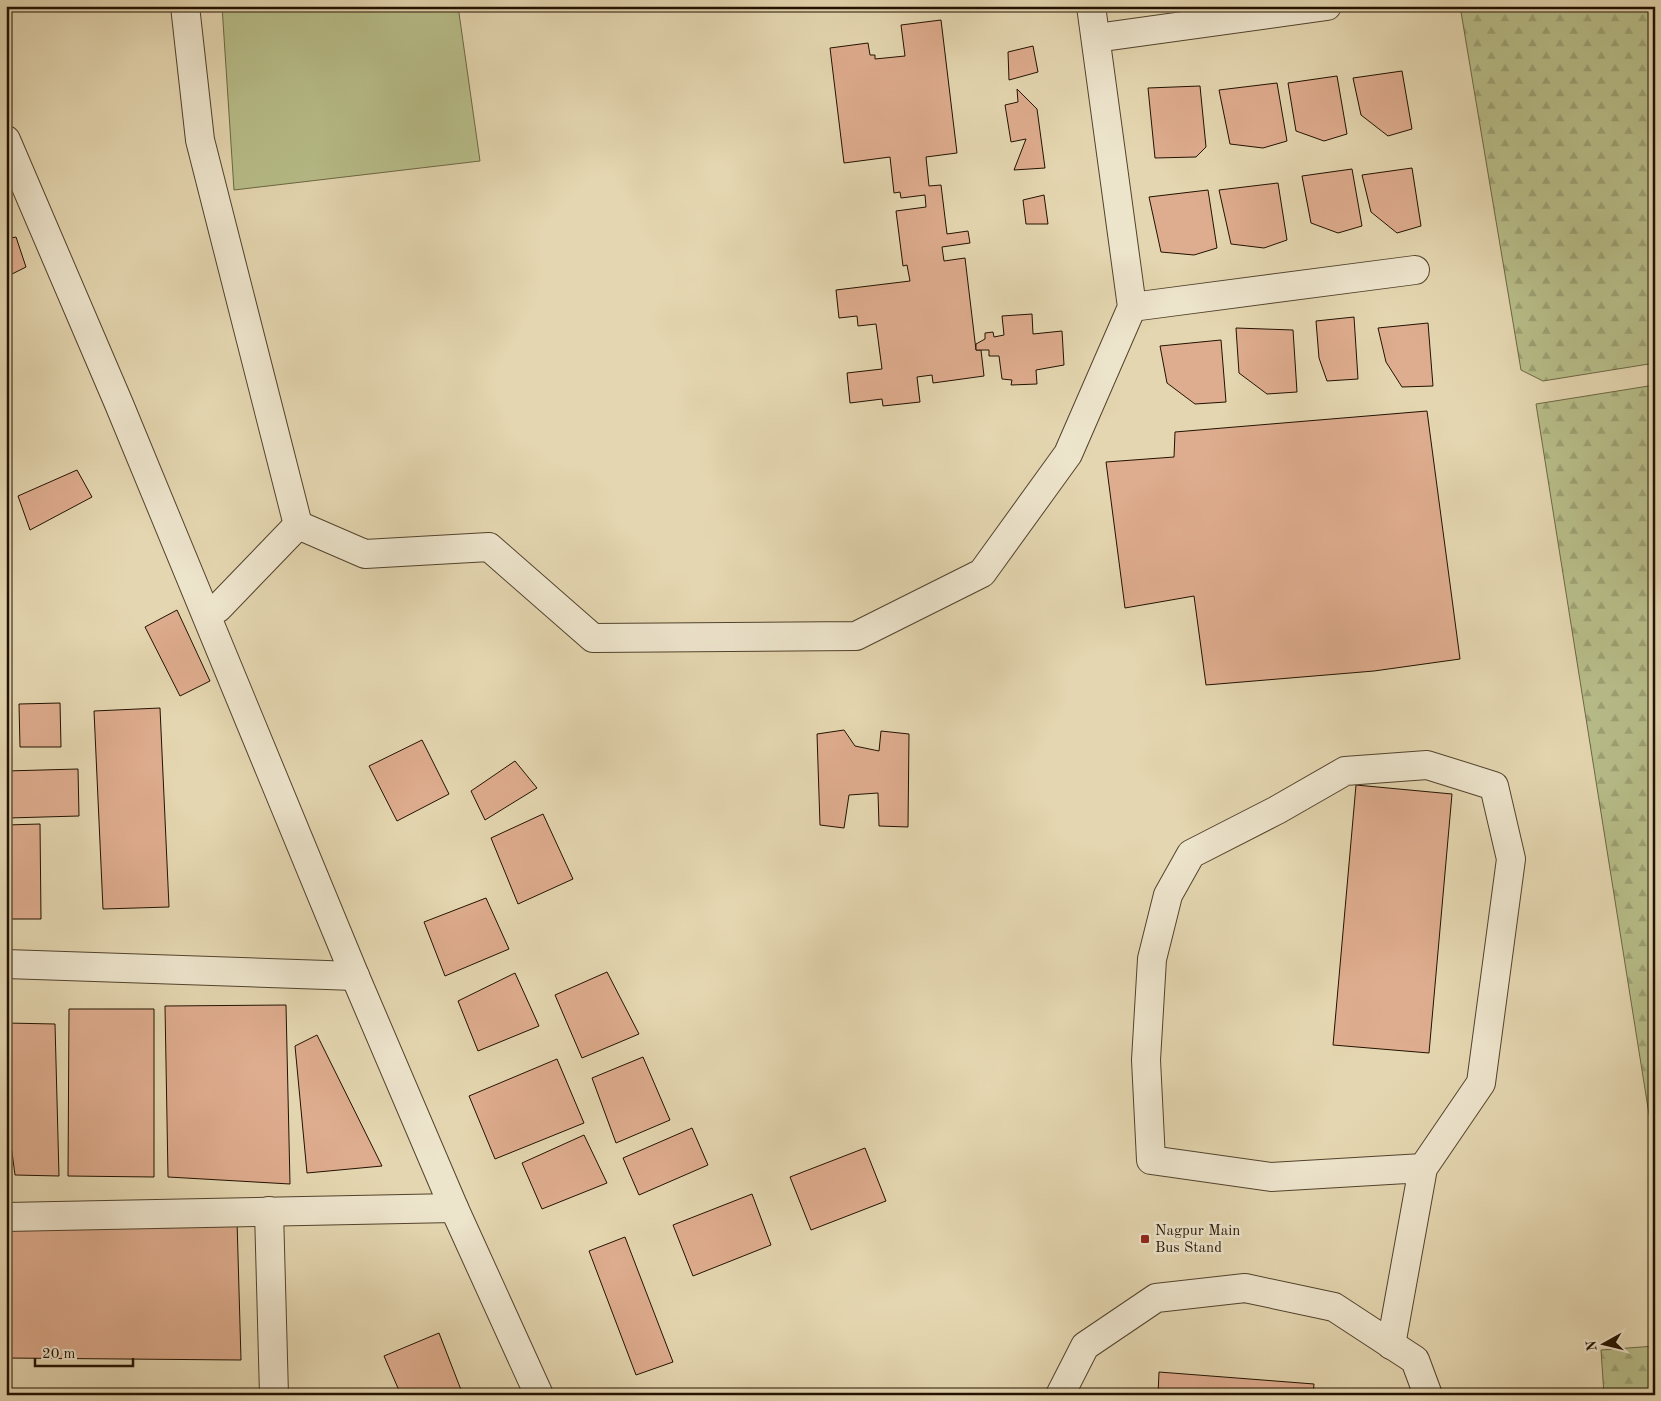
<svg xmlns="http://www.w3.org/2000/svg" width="1661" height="1401" viewBox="0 0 1661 1401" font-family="'Old Standard TT',serif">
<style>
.forest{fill:url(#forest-firs);stroke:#6c6844}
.green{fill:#b7bd89;stroke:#6c6844}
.building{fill:#deac8e;stroke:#221200}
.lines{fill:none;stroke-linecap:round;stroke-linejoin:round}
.minor-casing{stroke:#52432c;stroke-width:30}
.minor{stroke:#ede4cc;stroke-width:28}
.poi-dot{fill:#8f2418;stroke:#ede4cc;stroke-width:2}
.labels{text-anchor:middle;stroke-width:5;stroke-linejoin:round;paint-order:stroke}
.poi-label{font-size:15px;fill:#221200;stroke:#ede4cc;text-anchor:start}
</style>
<defs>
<pattern id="forest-firs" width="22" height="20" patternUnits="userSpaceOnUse" patternTransform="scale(1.25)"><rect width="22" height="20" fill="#b7bd89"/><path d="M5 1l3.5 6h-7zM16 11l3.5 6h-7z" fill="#9da174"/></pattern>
</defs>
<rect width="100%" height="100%" fill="#e4d6b0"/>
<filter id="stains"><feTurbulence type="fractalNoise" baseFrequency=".004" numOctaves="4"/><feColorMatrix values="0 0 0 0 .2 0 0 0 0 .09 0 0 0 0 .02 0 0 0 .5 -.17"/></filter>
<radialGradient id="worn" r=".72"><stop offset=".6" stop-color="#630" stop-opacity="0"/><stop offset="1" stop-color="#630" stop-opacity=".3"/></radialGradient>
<!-- forest -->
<g class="forest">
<path d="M1460 6H1655V363L1543 381 1521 370Z"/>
<path d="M1655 385V1152L1536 404Z"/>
<path d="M1655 1346V1395H1604L1601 1350Z"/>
</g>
<!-- green -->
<path class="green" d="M222 6H458L480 161 234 190Z"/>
<!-- building -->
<g class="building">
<path d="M941 20 957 153 926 157 929 186 941 185 947 234 968 231 970 243 942 247 944 261 965 258 976 350H981L984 376 933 383 932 375 917 377 920 402 883 406 882 399 850 403 847 373 882 369 876 324 858 326 857 316 839 318 836 290 910 281 907 265 903 266 896 211 926 207 925 195 901 198 900 192 894 193 890 157 844 163 830 48 868 43 870 55H875V59L905 56 901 25Z"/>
<path d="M1033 46 1038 72 1009 80 1008 52Z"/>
<path d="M1402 71 1412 129 1388 136 1361 115 1353 78Z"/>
<path d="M1337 76 1347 134 1324 141 1296 131 1288 83Z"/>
<path d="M1277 83 1287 141 1263 148 1230 144 1219 90Z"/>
<path d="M1200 86 1206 147 1196 157 1155 158 1148 88Z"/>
<path d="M1017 89 1037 109 1045 168 1014 170 1026 139 1011 142 1005 105 1018 102Z"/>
<path d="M1412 168 1421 226 1397 233 1371 212 1362 175Z"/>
<path d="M1352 169 1362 226 1338 233 1311 223 1302 176Z"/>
<path d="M1278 183 1287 240 1264 248 1231 244 1219 190Z"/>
<path d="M1208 190 1217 248 1194 255 1161 252 1149 197Z"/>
<path d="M1044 195 1048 224H1026L1023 200Z"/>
<path d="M16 237 26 267 6 277V239Z"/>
<path d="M1032 314 1033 334 1062 331 1064 365 1036 370 1037 384 1011 385 1012 380 1002 379 999 356H989V350H976V344L985 339V333L993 332 994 337 1004 335 1002 316Z"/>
<path d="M1354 317 1358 379 1327 381 1319 358 1316 321Z"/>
<path d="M1428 323 1433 386 1402 387 1386 362 1378 328Z"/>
<path d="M1236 328 1293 330 1297 392 1267 394 1239 373Z"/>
<path d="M1221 340 1226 402 1195 404 1167 383 1160 346Z"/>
<path d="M1427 411 1460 659 1374 671 1206 685 1194 596 1125 608 1106 462 1174 457 1175 432Z"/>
<path d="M77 470 92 497 30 530 18 496Z"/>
<path d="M177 610 210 681 180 696 145 627Z"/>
<path d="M60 703 61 747H20L19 704Z"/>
<path d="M160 708 169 907 103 909 94 711Z"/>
<path d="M844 730 855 746 879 751 881 731 909 734 908 827 879 826 878 793 849 795 844 828 820 825 817 734Z"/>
<path d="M422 740 449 794 397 821 369 766Z"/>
<path d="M515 761 537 788 485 820 471 791Z"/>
<path d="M78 769 79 816 8 818 6 771Z"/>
<path d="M1356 785 1452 794 1429 1053 1333 1045Z"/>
<path d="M543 814 573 879 518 904 491 838Z"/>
<path d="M40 824 41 919H7L6 825Z"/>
<path d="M486 898 509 949 445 976 424 922Z"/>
<path d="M607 972 639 1034 582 1058 555 995Z"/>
<path d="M515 973 539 1026 478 1051 458 1001Z"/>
<path d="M286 1005 290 1184 168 1177 165 1006Z"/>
<path d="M69 1009H154V1177L68 1176Z"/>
<path d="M6 1023 55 1024 59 1176 15 1175 6 1107Z"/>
<path d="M317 1035 382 1166 307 1173 295 1046Z"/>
<path d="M643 1057 670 1120 616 1143 592 1078Z"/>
<path d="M557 1059 584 1123 495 1159 469 1096Z"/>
<path d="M692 1128 708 1165 639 1195 623 1158Z"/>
<path d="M584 1135 607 1183 542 1209 522 1163Z"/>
<path d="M865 1148 886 1201 811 1230 790 1177Z"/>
<path d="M752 1194 771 1245 693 1276 673 1225Z"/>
<path d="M237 1220 241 1360 6 1358V1226Z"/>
<path d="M625 1237 673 1362 636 1375 589 1251Z"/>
<path d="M439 1333 463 1395H401L384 1356Z"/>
<path d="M1159 1372 1314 1384 1313 1395H1158Z"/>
</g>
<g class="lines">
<defs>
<g id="minor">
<path d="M185 6 200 140 298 525 365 554 489 547 593 638 856 636 982 573 1068 454 1132 307 1091 6"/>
<path d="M1096 38 1327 6"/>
<path d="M6 140 119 404 355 976 454 1208 539 1395"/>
<path d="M1132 307 1415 270"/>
<path d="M218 608 298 525"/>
<path d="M6 964 355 976"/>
<path d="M269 1211 274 1395"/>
<path d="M6 1217 454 1208"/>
<path d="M1391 1345 1423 1168 1481 1083 1511 859 1494 786 1427 765 1345 771 1277 810 1191 854 1168 895 1152 959 1146 1060 1151 1160 1271 1177 1423 1168"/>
<path d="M1060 1395 1085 1346 1156 1298 1245 1288 1334 1307 1415 1360 1428 1395"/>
</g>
</defs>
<!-- minor casing -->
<use href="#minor" class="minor-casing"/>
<!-- minor -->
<use href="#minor" class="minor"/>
</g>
<!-- markers -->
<rect class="poi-dot" x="1140" y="1234" width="10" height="10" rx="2.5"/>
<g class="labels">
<!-- poi labels -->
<g class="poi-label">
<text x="1155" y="1235">Nagpur Main<tspan x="1155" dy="17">Bus Stand</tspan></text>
</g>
</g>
<!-- margin -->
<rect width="1661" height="1401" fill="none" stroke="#e4d6b0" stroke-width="25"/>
<rect x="8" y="8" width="1646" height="1386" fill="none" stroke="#221200" stroke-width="2.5"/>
<rect x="12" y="12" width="1636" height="1376" fill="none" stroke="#221200"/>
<!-- north arrow -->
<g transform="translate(1604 1344) rotate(262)" stroke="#ede4cc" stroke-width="4" paint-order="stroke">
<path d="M0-4L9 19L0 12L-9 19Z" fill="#221200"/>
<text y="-8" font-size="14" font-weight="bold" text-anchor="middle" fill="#221200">N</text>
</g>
<!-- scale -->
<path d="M35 1358v8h98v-8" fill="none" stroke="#221200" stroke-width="2.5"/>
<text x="42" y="1358" font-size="15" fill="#221200" stroke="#ede4cc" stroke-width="4" paint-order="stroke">20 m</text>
<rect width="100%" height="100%" filter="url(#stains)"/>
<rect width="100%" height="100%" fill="url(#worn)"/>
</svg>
